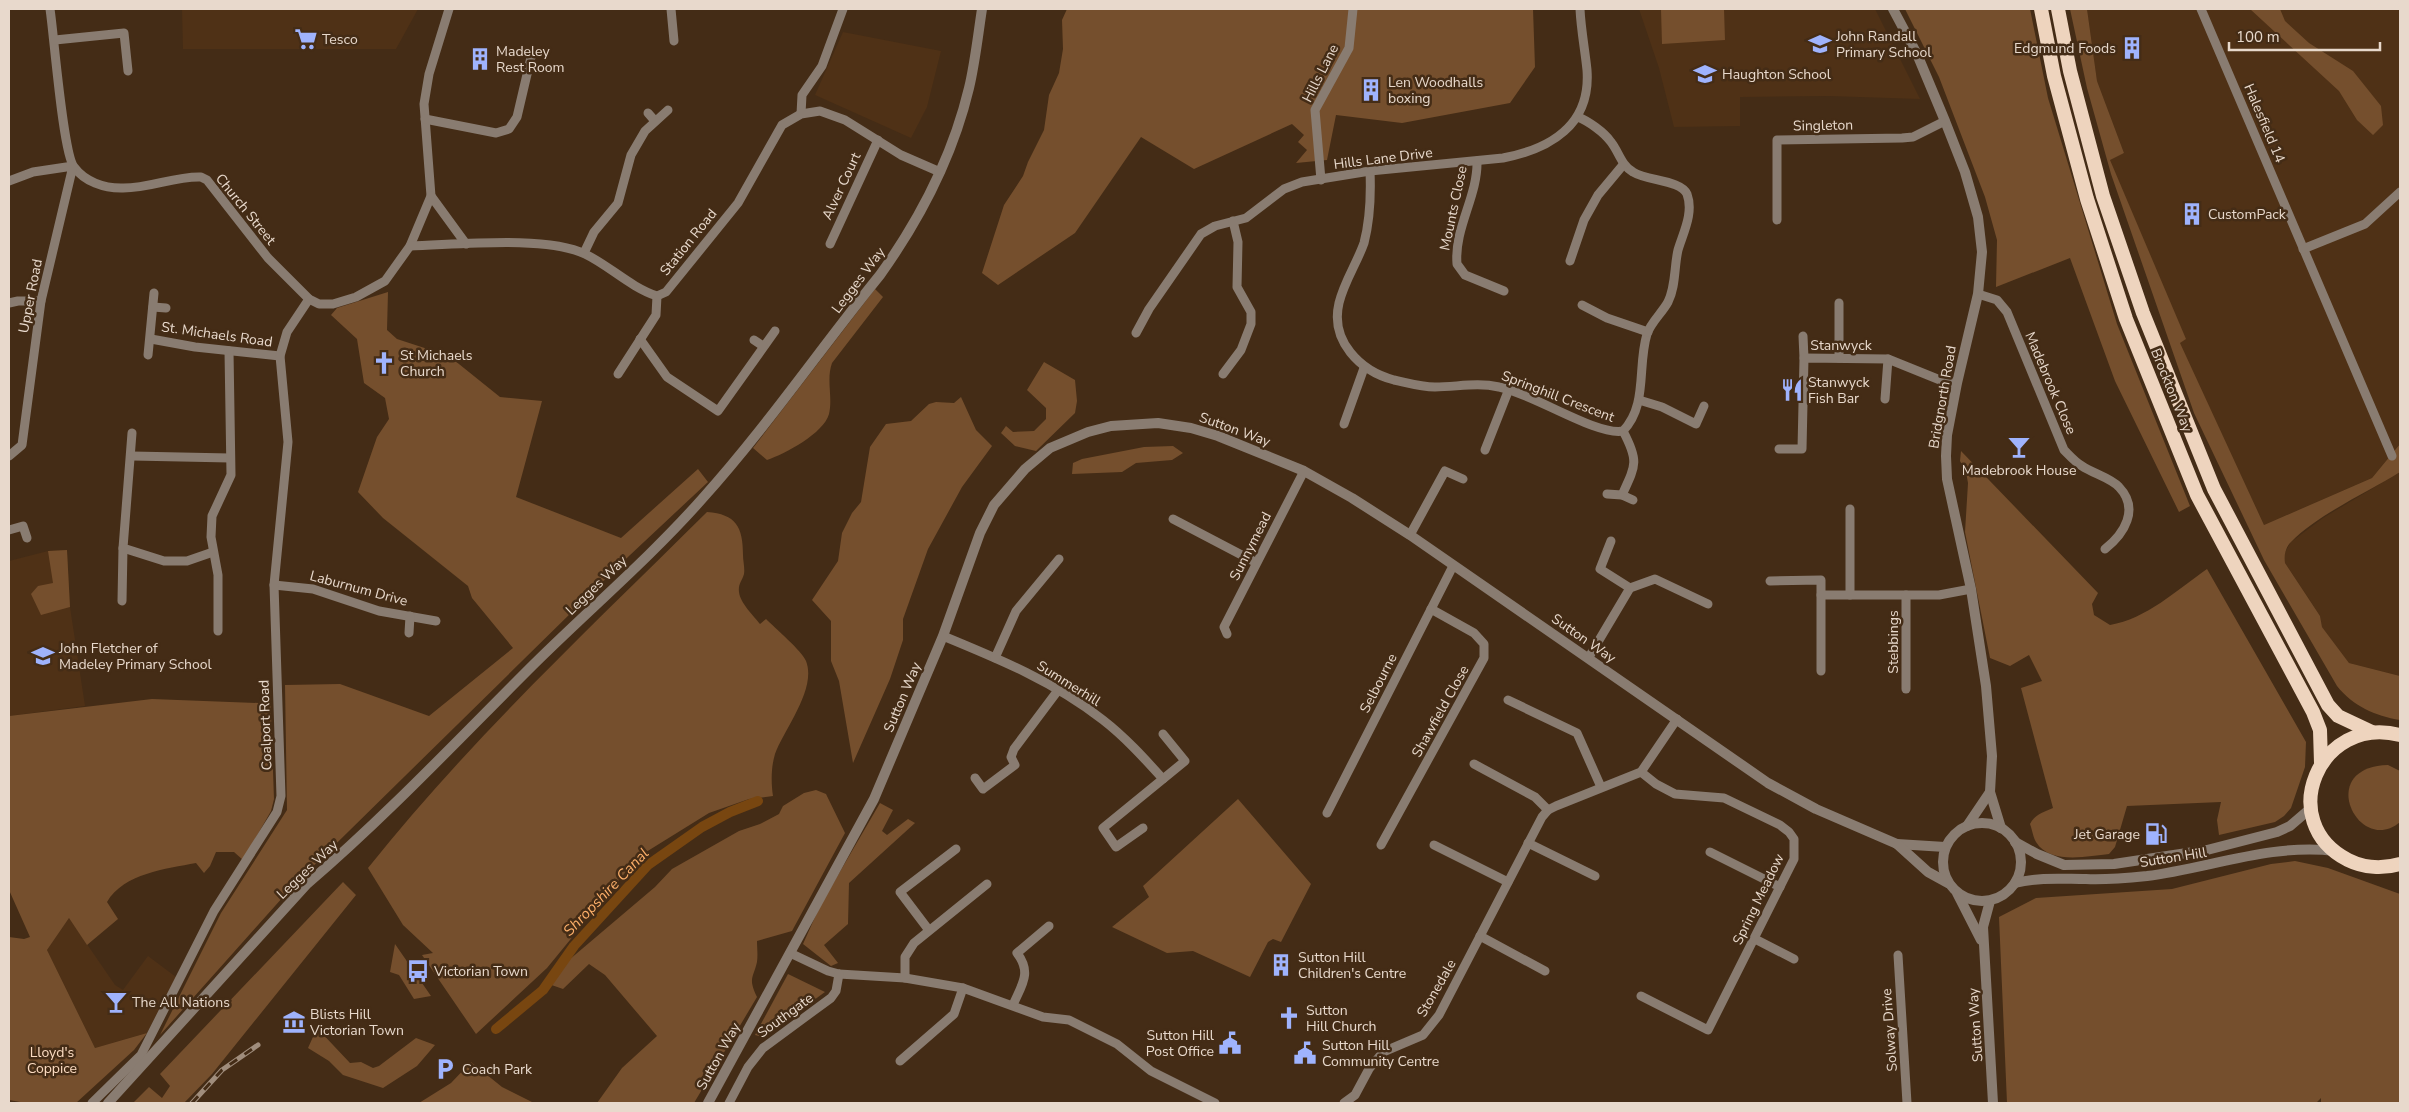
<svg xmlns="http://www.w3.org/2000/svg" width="2409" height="1112" viewBox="0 0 2409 1112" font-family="'Nunito Sans',sans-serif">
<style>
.built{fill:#4f3116}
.green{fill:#754f2d}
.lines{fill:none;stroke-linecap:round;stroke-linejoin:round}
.canal{stroke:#784610;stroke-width:10}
.minor{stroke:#897c71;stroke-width:9}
.tertiary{stroke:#897c71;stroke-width:10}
.trunk{stroke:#eed4be;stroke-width:14}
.rail-casing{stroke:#a08d7c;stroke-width:5}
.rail{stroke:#442c16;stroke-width:3;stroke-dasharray:9;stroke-linecap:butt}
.labels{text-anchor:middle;stroke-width:5;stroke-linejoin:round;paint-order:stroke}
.poi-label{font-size:14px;fill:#e8d9cc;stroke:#442c16;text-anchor:start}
.street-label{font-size:14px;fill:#e8d9cc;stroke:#442c16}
.park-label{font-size:14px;fill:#fcdcc2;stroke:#442c16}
.water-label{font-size:15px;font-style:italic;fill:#fcaf6a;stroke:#442c16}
</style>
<rect width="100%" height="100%" fill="#442c16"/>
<!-- built -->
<g class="built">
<path d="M182 9H418L396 49H183Z"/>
<path d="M1639 9H1875L1920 99 1829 96 1740 97V126L1674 127 1659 68Z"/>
<path d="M2087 9H2400V444L2372 478 2264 525 2179 343 2185 339 2109 159 2124 153 2097 81Z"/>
<path d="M843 32 941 51 927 107 911 138 815 95Z"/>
<path d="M2400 472V676L2349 663 2322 627 2320 616 2285 563 2284 554 2291 542 2323 518Z"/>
<path d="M67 550 70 607 85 706 9 716V561L48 551Z"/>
<path d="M69 918 115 985 123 990 148 956 176 977 147 1033 95 1048 47 950Z"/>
</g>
<!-- green -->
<g class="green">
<path d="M1067 9H1533L1535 67 1510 103 1402 123 1336 115 1327 160 1296 163 1307 150 1298 142 1304 135 1292 124 1194 169 1141 137 1075 233 998 285 982 273 1004 205 1023 176 1028 162 1044 130 1049 95 1059 73 1063 49 1062 20Z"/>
<path d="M1661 9H1724L1725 40 1662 44Z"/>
<path d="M1905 9H2030L2048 98 2117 324 2190 506 2179 512 2115 381 2070 258 1996 287 1997 240 1985 197 1939 77Z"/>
<path d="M2070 9H2087L2097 81 2124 153 2110 160 2186 339 2180 343 2264 525 2372 478 2400 444V472C2368 492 2317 515 2291 542 2285 548 2284 555 2285 563L2320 616 2322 627 2349 663 2400 676V720C2375 716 2353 706 2337 686L2264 560 2194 413 2111 174 2087 88Z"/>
<path d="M2250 9H2280L2285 21 2309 43 2353 71 2381 106 2383 125 2373 135 2357 120 2339 91Z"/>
<path d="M875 289 883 297 832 363C826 380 833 397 829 414 824 433 785 454 767 460L753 448Z"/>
<path d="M388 292 387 330 397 339 449 356 500 397 542 401 516 497 621 538 698 469 708 482 629 556 292 887 160 1035 221 913 287 810 285 685 340 684 429 716 513 648 472 598 468 586 383 518 358 492 377 437 389 419 385 398 364 383 357 339 331 315 337 308Z"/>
<path d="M1044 362 1075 380 1077 401 1075 413 1036 451 1015 446 1001 433 1006 426 1013 432 1034 431 1046 419V408L1027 390Z"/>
<path d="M961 397 976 430 992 446 962 487 928 549 903 619V640L890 679 853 763 839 681 831 661V621L812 600 838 561 842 533 852 513 861 502 870 447 886 424 911 421 929 404 936 402 954 403Z"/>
<path d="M1173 446 1183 453 1172 460 1136 463 1122 472 1072 474 1073 463 1082 459 1144 447Z"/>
<path d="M1961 451 2098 593 2092 604 2094 615 2110 625C2146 619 2177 590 2207 569L2306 742 2305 767 2291 808 2284 816 2275 822 2219 835 2217 820 2221 802 2127 806 2115 847 2109 854C2088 856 2050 865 2036 842 2033 837 2032 829 2030 824 2035 814 2044 812 2053 808L2021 688 2042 681 2029 655 2010 666 1990 658 1965 532 1968 483 1966 472 1960 461Z"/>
<path d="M707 512C736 514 743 527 743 555 743 561 745 568 744 574 742 581 738 584 739 592 740 603 754 616 760 624L766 619C774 627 803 652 806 661 817 689 784 729 775 754 771 767 771 783 773 796L749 799 709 813 638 857 547 968 476 1034 422 955 433 953 403 925 368 868C470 740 591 627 707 512Z"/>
<path d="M67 550 70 607 41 615 31 594 38 586 53 583 48 551Z"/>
<path d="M270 687 274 799 271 811 243 860 234 852H216L210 866 204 873 196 863C166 869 124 873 107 902L118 919 87 945 69 918 47 950 95 1048 147 1033 134 1050 76 1103H26L9 1100V937L24 939 30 937 9 890V716L152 699 259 703Z"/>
<path d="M2388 765 2400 771V822C2359 857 2314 767 2388 765Z"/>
<path d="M816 790 826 794 845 833 792 931 757 941C757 947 758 955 757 962 753 979 748 978 757 997L694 1103H597L622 1068 657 1036 605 975 589 964 563 989 543 982 655 887 672 869 739 831 760 824 779 814 783 806 804 793Z"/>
<path d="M1238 799 1311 884 1281 942 1273 939 1268 942 1250 977 1193 951 1167 953 1112 927 1149 897 1143 886Z"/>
<path d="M880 803 893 810 882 831 887 835 908 819 915 823 849 883 848 924 824 945 838 963 831 966 803 944 820 906Z"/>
<path d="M2295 861 2328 868 2400 894V1103H2321V1098L2316 1103H2007L1999 917 2036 898 2172 889 2271 864Z"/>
<path d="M343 882 356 895 212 1074 184 1103H133L149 1087 162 1098 170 1086 160 1074Z"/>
<path d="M395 944 431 996 414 999 399 975 390 972Z"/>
<path d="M788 974 825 992 763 1037 755 1035Z"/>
<path d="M317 1028 350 1063 361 1062 373 1068 379 1066 416 1038 435 1045 417 1066 383 1088 343 1075 329 1061 308 1048Z"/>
<path d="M471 1062 502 1087 534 1103H419L451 1083Z"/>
</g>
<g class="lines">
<!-- canal -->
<path class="canal" d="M496 1029 543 990 574 946 648 865 702 827 730 812 758 801"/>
<!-- minor -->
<g class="minor">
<path d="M50 9C54 35 63 154 74 167 85 182 104 188 121 188 149 189 174 176 201 177L207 180 268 258 309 299 319 304H333L356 297 385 281 410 246 431 196 424 104 429 74 449 9"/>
<path d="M671 9 674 41"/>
<path d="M2201 9 2392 456"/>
<path d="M55 40 124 33 128 71"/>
<path d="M648 113 655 121"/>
<path d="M801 114 802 95 822 66 843 9"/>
<path d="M425 119 496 133 509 129 517 117 532 53"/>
<path d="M1477 161C1478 196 1454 228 1457 264L1465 275 1504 291"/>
<path d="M1370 171C1371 195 1370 220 1364 243 1357 263 1344 282 1339 303 1330 341 1360 371 1394 380 1408 383 1421 387 1435 387 1457 387 1477 382 1499 387 1532 393 1596 436 1623 431 1648 405 1637 367 1647 334 1651 322 1662 313 1668 302 1676 286 1674 267 1678 250 1683 233 1694 213 1687 194 1681 180 1647 181 1633 172 1621 165 1619 152 1611 142 1604 132 1588 121 1578 117"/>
<path d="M1321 180 1315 110 1349 48 1353 9"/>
<path d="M9 181 33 172 73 166 41 301 22 445 9 456"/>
<path d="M431 196 466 244"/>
<path d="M1777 220V140L1902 138 1913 137 1945 121"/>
<path d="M830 244 878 140"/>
<path d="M410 246C455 245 546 235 585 254 610 266 630 287 657 296L666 292 738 203 782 125 801 114 820 111 845 120 901 155 940 172"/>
<path d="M2303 249 2365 224 2400 192"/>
<path d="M584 253 594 232 618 203 631 155 645 131 668 110"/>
<path d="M1570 261 1584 220 1598 195 1623 165"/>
<path d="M1978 294 1997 300 2007 312 2064 450C2070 456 2075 462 2082 466 2092 473 2111 478 2119 487 2140 509 2124 534 2105 549"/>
<path d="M9 303 18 301H41"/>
<path d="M1839 303V358"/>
<path d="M1582 305 1607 318 1648 332"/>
<path d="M153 307 166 308"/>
<path d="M1136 333 1149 309 1201 234 1215 226 1246 218 1284 189 1302 182 1370 171 1503 158C1550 149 1591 125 1587 70 1585 50 1581 30 1580 9"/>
<path d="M1803 336 1804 358"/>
<path d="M151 339 195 347 280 356"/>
<path d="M640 339 667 377 718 411 775 331"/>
<path d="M754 340 763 346"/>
<path d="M148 355 154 293"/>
<path d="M618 374 656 315 657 296"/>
<path d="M1223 374 1241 350 1251 324V312L1237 287 1238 242 1233 221"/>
<path d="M1885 399 1888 359"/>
<path d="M1639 400 1662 407 1696 424 1704 406"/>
<path d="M1344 424 1364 368"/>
<path d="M132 433 123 548 164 561H187L213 552"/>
<path d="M1779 449H1802L1804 358 1888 359 1940 380 1957 383"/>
<path d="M1485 450 1509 389"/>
<path d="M132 456 230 458"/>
<path d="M1607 494 1622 495 1633 500"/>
<path d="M1622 495C1636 465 1639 461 1623 431"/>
<path d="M1850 509V595"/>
<path d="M1173 519 1255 562"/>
<path d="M9 530 23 526 27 538"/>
<path d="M1410 535 1445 471 1463 479"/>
<path d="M1611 541 1600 569 1630 588"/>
<path d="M1770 581 1821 580V671"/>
<path d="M274 585 313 589 379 611 436 621"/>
<path d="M1821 595H1939L1971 589"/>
<path d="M1906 595V689"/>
<path d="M122 601 123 548"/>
<path d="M218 631V575L211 537 212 516 231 475 229 351"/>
<path d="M409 633 410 616"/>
<path d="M1227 634 1224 627 1304 471"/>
<path d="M943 636C999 659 1055 682 1103 720 1125 737 1144 758 1163 779"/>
<path d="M1589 657 1630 588 1655 579 1708 604"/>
<path d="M995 658 1016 611 1059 559"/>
<path d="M1508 700 1577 733 1601 787"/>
<path d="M1474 764 1535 797 1548 810"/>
<path d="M1641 772 1656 784 1675 794 1724 798 1780 825 1789 832 1794 839V859L1708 1030 1641 996"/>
<path d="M975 778 983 789 1015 765 1011 757 1014 749 1059 689"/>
<path d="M1327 813 1453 566"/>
<path d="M1143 828 1116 847 1103 828 1185 761 1163 734"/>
<path d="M1528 843 1595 876"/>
<path d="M1381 845 1484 658V644L1474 633 1431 609"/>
<path d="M1434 845 1508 882"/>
<path d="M1710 852 1780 887"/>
<path d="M928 929 900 892 956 849"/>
<path d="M1480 936 1545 971"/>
<path d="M1755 939 1794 959"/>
<path d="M790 953 828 971 839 974 905 978 963 988 1043 1017 1069 1020 1117 1044 1151 1071 1215 1103"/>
<path d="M1898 955 1907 1103"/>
<path d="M905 978V957L914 943 987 884"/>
<path d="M1013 1005C1022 984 1032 973 1017 953L1049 926"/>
<path d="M900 1061 954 1014 963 988"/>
<path d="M92 1103 141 1055 214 911 277 812 281 796 274 585 288 442 280 356 287 332 309 299"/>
<path d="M729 1103 748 1067 763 1048 831 998 836 991 839 974"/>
<path d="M1344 1103 1355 1095 1369 1069 1383 1052 1423 1035 1439 1015 1542 817 1548 810 1556 806 1641 772 1677 719"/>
</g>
<!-- tertiary -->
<g class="tertiary">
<path d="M1893 9 1917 54 1945 121 1965 172 1978 217 1982 252 1978 294 1957 383 1947 435 1946 456 1947 479 1971 589 1986 686 1992 756 1990 792 2001 828"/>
<circle cx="1982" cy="862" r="39"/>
<path d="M1967 826 1990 792"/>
<path d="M2015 842 2037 854 2064 865 2114 864 2207 850 2277 832 2290 826 2311 808"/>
<path d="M1897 844 1945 847"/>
<path d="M2015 883C2040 877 2061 879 2086 879 2106 880 2127 878 2147 876 2209 868 2272 843 2335 851"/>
<path d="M1957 893 1981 940"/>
<path d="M1990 901 1983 927 1993 1103"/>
<path d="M108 1103 307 884C385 817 455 743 528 670 585 613 648 560 702 499 766 428 820 349 880 275 920 219 953 155 969 88 975 63 978 35 982 9"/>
<path d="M708 1103 874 799 943 636 980 533 994 505 1025 469 1050 448 1088 432 1111 426 1158 423 1191 428 1218 436 1304 471 1352 498 1410 535 1768 783 1816 809 1897 844 1928 872 1948 883"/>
</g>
<!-- trunk -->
<g class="trunk">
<path d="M2041 9 2054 76 2087 199 2126 319 2197 495 2313 712 2320 730 2321 763"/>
<path d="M2058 9 2070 71 2103 196 2143 313 2214 489 2328 705 2338 716 2372 732"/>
<path d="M2400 735C2319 714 2274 822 2348 860 2364 868 2383 869 2400 864"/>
</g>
<defs>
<path id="rail" d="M192 1103 222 1070 258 1045"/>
</defs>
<!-- rail casing -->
<use href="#rail" class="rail-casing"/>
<!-- rail -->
<use href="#rail" class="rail"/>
</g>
<!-- icons -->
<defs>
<symbol id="supermarket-bare" viewBox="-9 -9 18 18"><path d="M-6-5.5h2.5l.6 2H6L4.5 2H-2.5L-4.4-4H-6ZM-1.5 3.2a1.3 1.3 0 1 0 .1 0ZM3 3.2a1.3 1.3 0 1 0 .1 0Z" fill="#9fb3fd" stroke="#442c16" stroke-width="2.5" paint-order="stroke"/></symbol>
<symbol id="school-bare" viewBox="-9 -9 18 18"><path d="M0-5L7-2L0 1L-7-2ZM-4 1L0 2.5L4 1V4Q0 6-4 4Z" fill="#9fb3fd" stroke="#442c16" stroke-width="2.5" paint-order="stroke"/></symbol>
<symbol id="building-bare" viewBox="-9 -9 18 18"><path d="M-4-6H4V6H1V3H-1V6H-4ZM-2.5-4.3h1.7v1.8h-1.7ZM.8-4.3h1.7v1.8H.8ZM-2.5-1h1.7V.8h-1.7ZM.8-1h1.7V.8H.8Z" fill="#9fb3fd" stroke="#442c16" stroke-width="2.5" paint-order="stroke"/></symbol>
<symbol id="church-bare" viewBox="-9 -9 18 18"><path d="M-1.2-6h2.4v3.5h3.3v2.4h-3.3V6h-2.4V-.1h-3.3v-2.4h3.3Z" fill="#9fb3fd" stroke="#442c16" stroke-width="2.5" paint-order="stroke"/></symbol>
<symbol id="restaurant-bare" viewBox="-9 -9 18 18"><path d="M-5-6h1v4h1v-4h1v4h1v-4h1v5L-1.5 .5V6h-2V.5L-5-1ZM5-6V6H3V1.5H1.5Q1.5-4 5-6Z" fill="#9fb3fd" stroke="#442c16" stroke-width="2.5" paint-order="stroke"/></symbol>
<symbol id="bar-bare" viewBox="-9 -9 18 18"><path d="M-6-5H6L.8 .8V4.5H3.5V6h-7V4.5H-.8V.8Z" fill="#9fb3fd" stroke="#442c16" stroke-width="2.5" paint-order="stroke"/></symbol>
<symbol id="fuel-bare" viewBox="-9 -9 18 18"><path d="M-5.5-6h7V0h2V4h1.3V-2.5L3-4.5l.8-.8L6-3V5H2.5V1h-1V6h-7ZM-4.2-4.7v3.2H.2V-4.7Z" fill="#9fb3fd" stroke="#442c16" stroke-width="2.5" paint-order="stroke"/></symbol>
<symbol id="bus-bare" viewBox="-9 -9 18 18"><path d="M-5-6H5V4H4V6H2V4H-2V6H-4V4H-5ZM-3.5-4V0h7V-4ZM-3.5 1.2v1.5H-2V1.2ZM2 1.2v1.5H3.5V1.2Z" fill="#9fb3fd" stroke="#442c16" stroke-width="2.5" paint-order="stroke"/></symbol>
<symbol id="museum-bare" viewBox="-9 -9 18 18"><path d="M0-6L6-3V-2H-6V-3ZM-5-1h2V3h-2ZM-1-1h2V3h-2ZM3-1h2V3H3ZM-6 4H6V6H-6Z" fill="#9fb3fd" stroke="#442c16" stroke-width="2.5" paint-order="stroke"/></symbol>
<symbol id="civic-bare" viewBox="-9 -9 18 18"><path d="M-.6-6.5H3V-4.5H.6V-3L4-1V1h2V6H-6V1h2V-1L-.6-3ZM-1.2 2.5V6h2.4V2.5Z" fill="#9fb3fd" stroke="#442c16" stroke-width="2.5" paint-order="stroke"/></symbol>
<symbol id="parking-bare" viewBox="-9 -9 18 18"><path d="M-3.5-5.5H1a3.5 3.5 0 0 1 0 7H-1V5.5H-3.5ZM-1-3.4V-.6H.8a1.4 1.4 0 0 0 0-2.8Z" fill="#9fb3fd" stroke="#442c16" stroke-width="2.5" paint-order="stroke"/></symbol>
</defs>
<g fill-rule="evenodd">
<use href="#supermarket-bare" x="290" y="23" width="32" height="32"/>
<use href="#school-bare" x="1804" y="28" width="32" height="32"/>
<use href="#building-bare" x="2116" y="32" width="32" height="32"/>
<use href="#building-bare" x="464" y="43" width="32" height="32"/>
<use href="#school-bare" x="1689" y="58" width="32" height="32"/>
<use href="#building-bare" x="1355" y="74" width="32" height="32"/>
<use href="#building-bare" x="2176" y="198" width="32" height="32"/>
<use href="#church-bare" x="368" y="347" width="32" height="32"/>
<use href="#restaurant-bare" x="1776" y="374" width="32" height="32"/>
<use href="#bar-bare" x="2003" y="431" width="32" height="32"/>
<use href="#school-bare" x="27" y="640" width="32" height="32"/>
<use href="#fuel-bare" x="2140" y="818" width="32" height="32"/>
<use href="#building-bare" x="1265" y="949" width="32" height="32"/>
<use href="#bus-bare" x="402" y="955" width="32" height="32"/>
<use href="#bar-bare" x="100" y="986" width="32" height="32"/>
<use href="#church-bare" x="1273" y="1002" width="32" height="32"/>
<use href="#museum-bare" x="278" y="1006" width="32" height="32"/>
<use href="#civic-bare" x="1214" y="1027" width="32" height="32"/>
<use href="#civic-bare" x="1289" y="1037" width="32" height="32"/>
<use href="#parking-bare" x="429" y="1053" width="32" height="32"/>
</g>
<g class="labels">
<!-- poi labels -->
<g class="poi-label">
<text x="1836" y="41">John Randall<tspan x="1836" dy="16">Primary School</tspan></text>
<text x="322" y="44">Tesco</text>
<text x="2116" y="53" text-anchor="end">Edgmund Foods</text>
<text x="496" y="56">Madeley<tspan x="496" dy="16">Rest Room</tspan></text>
<text x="1722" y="79">Haughton School</text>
<text x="1388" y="87">Len Woodhalls<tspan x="1388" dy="16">boxing</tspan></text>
<text x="2208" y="219">CustomPack</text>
<text x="400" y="360">St Michaels<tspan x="400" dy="16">Church</tspan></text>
<text x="1808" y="387">Stanwyck<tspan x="1808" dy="16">Fish Bar</tspan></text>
<text x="2019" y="475" text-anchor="middle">Madebrook House</text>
<text x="59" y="653">John Fletcher of<tspan x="59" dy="16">Madeley Primary School</tspan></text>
<text x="2140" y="839" text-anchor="end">Jet Garage</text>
<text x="1298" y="962">Sutton Hill<tspan x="1298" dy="16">Children's Centre</tspan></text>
<text x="434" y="976">Victorian Town</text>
<text x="132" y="1007">The All Nations</text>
<text x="1306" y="1015">Sutton<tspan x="1306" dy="16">Hill Church</tspan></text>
<text x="310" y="1019">Blists Hill<tspan x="310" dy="16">Victorian Town</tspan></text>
<text x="1214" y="1040" text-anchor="end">Sutton Hill<tspan x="1214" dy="16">Post Office</tspan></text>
<text x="1322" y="1050">Sutton Hill<tspan x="1322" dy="16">Community Centre</tspan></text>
<text x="462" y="1074">Coach Park</text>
</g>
<!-- street labels -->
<g class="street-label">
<text transform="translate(1320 73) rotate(-63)" y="5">Hills Lane</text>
<text transform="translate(2265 123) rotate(67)" y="5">Halesfield 14</text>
<text transform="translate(1823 125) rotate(-1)" y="5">Singleton</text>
<text transform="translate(1383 158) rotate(-7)" y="5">Hills Lane Drive</text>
<text transform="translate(841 186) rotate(-65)" y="5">Alver Court</text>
<text transform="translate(1453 208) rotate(-78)" y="5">Mounts Close</text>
<text transform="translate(246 209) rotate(51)" y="5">Church Street</text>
<text transform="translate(688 242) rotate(-51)" y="5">Station Road</text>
<text transform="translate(858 280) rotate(-53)" y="5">Legges Way</text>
<text transform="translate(30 296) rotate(-79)" y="5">Upper Road</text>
<text transform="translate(217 334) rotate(8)" y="5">St. Michaels Road</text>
<text x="1841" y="350">Stanwyck</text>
<text transform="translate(2051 383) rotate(67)" y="5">Madebrook Close</text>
<text transform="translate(2172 390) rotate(68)" y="5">Brockton Way</text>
<text transform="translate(1558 396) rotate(21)" y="5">Springhill Crescent</text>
<text transform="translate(1942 397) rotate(-80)" y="5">Bridgnorth Road</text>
<text transform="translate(1235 429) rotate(20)" y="5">Sutton Way</text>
<text transform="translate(1250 546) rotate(-63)" y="5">Sunnymead</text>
<text transform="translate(596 585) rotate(-44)" y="5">Legges Way</text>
<text transform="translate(359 588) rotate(15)" y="5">Laburnum Drive</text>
<text transform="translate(1584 638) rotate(35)" y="5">Sutton Way</text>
<text transform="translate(1893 642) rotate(-90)" y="5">Stebbings</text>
<text transform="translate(1069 683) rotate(32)" y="5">Summerhill</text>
<text transform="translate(1378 683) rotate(-63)" y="5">Selbourne</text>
<text transform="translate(902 697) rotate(-67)" y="5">Sutton Way</text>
<text transform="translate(1440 711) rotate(-61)" y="5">Shawfield Close</text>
<text transform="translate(265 725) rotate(-92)" y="5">Coalport Road</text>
<text transform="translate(2173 857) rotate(-9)" y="5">Sutton Hill</text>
<text transform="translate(307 869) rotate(-44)" y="5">Legges Way</text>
<text transform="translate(1758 899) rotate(-64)" y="5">Spring Meadow</text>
<text transform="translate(1436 988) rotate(-60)" y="5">Stonedale</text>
<text transform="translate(785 1015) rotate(-36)" y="5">Southgate</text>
<text transform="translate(1975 1025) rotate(-94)" y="5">Sutton Way</text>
<text transform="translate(1889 1030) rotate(-94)" y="5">Solway Drive</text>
<text transform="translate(718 1056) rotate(-61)" y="5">Sutton Way</text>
</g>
<!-- park labels -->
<g class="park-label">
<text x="52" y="1057">Lloyd's<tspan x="52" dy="16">Coppice</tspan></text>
</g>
<!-- water labels -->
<g class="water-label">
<text transform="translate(606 892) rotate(-46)" y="5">Shropshire Canal</text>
</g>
</g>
<!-- border -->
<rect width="2409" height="1112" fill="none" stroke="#e8d9cc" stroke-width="20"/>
<!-- scale -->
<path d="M2229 42v8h151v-8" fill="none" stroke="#e8d9cc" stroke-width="2.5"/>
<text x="2236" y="42" font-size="15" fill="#e8d9cc" stroke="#442c16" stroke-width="4" paint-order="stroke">100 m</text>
</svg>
